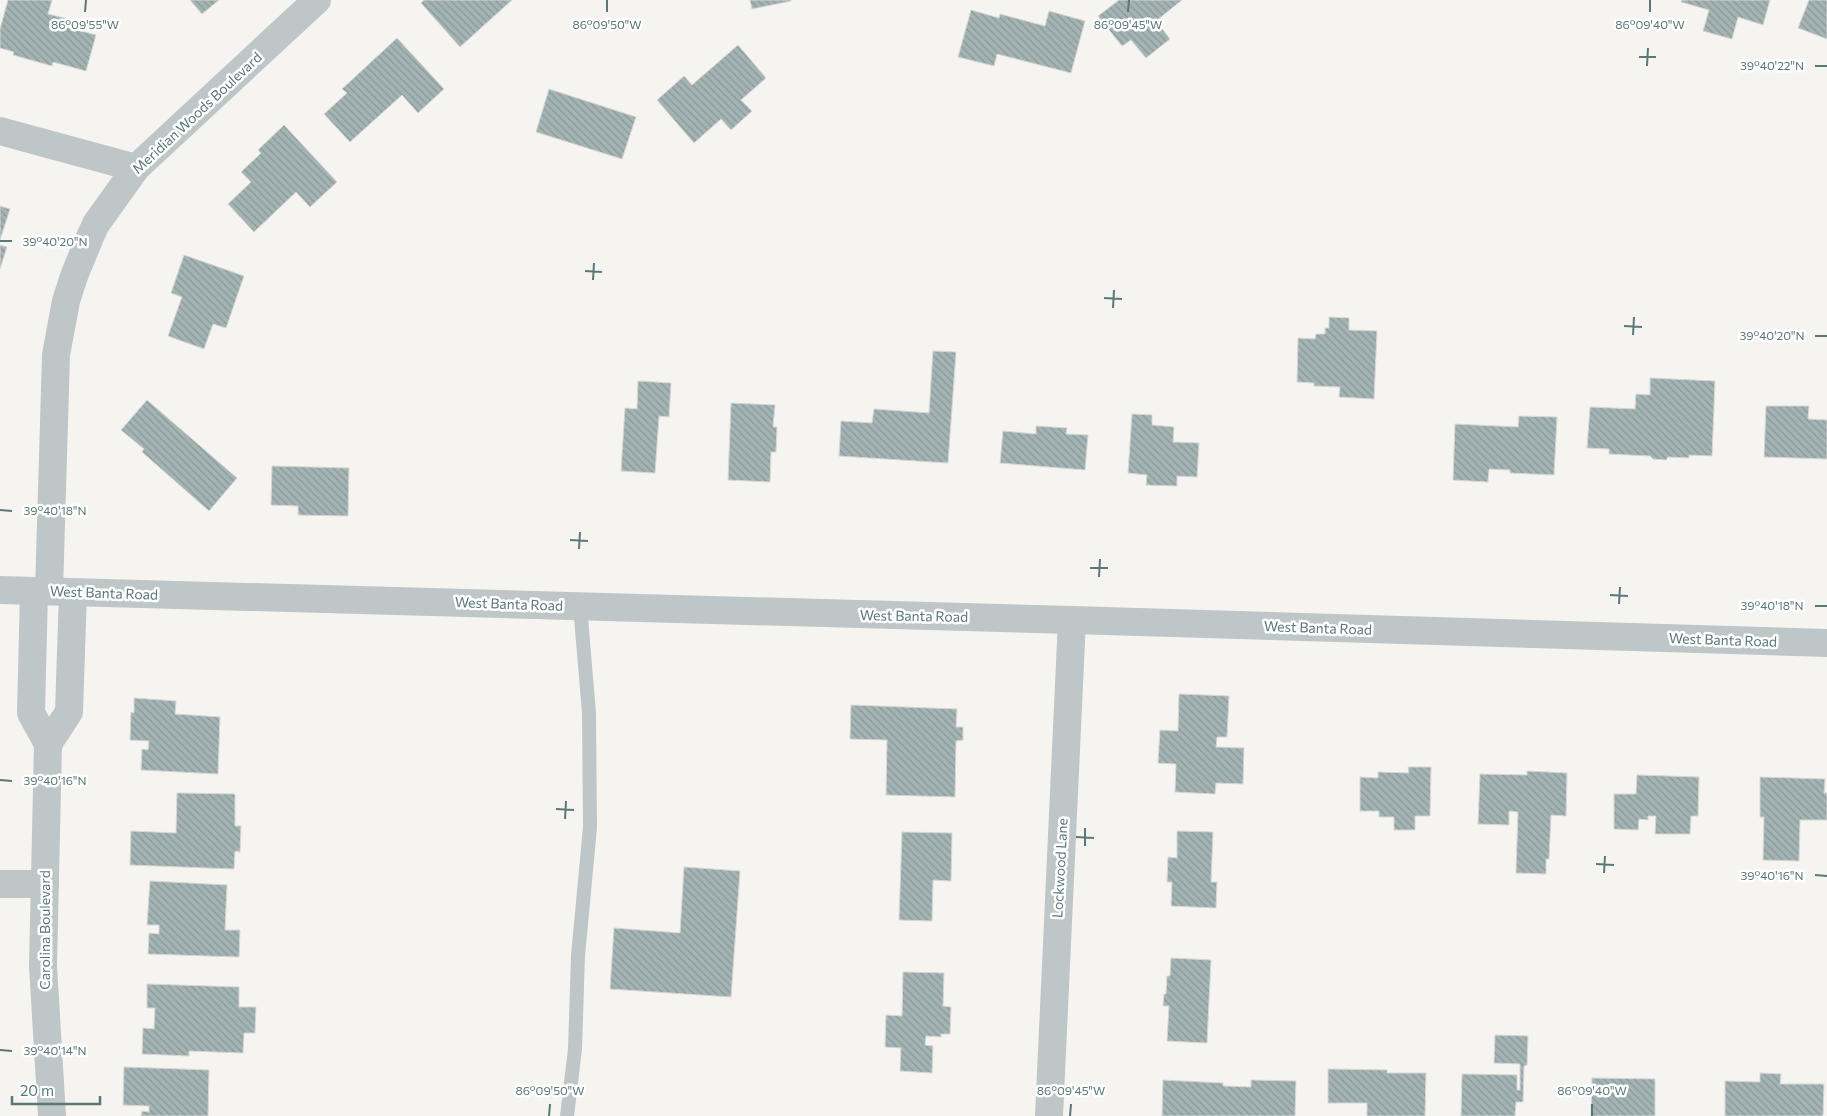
<svg xmlns="http://www.w3.org/2000/svg" width="1827" height="1116" viewBox="0 0 1827 1116" font-family="Commissioner,sans-serif">
<style>
.building{fill:url(#building-back-hatch);stroke:#d7d6d4}
.lines{fill:none;stroke-linecap:round;stroke-linejoin:round}
.service{stroke:#bec6c7;stroke-width:14}
.minor{stroke:#bec6c7;stroke-width:28}
.tertiary{stroke:#bec6c7;stroke-width:28}
.ticks{fill:none;stroke:#5a7879;stroke-width:2}
.labels{text-anchor:middle;stroke-width:5;stroke-linejoin:round;paint-order:stroke}
.street-label{font-size:14px;fill:#5a7879;stroke:#fff}
.ticks-label{font-size:12px;text-anchor:middle;fill:#5a7879;stroke:#fff;stroke-width:5;stroke-linejoin:round;paint-order:stroke}
</style>
<defs>
<pattern id="building-back-hatch" width="6" height="6" patternUnits="userSpaceOnUse" patternTransform="scale(1.25)"><rect width="6" height="6" fill="#a4b4b4"/><path d="M-1 5l2 2M0 0l6 6M5-1l2 2" fill="none" stroke="#899797"/></pattern>
</defs>
<rect width="100%" height="100%" fill="#f6f4f1"/>
<!-- building -->
<g class="building">
<path d="M8 0H52L48 14 68 19 67 27 96 35 86 71 53 62 52 66 13 55 14 52 0 48V29Z"/>
<path d="M190 0H219L202 14Z"/>
<path d="M424 0H512L460 47 421 3Z"/>
<path d="M750 0H791V1L752 9Z"/>
<path d="M1119 0H1182L1156 21 1170 39 1146 58 1131 40 1122 46 1098 16Z"/>
<path d="M1682 0H1770L1763 25 1738 17 1732 39 1703 31 1709 10 1681 2Z"/>
<path d="M1809 0H1827V39L1798 28Z"/>
<path d="M971 10 999 18 1000 14 1045 26 1049 11 1085 21 1071 73 997 54 994 66 958 57Z"/>
<path d="M397 38 444 89 418 113 402 95 350 142 324 114 347 93 342 89Z"/>
<path d="M738 45 766 78 741 100 752 111 731 130 721 119 694 143 657 100 684 76 692 85Z"/>
<path d="M549 89 636 117 622 159 536 132Z"/>
<path d="M284 125 337 182 310 207 296 192 254 232 228 204 251 182 241 172 261 153 258 150Z"/>
<path d="M0 206 10 209 0 240Z"/>
<path d="M0 245 7 247 0 269Z"/>
<path d="M184 255 244 276 226 328 213 324 204 349 168 336 182 297 171 293Z"/>
<path d="M1329 317 1349 318V330L1377 331 1374 399 1339 397 1340 387 1314 386V383L1297 382 1298 338 1315 339 1316 334H1325V328H1329Z"/>
<path d="M933 351 956 352 948 463 839 456 841 421 872 423 874 409 929 413Z"/>
<path d="M1650 378 1715 381 1712 456 1689 455V458L1668 457 1666 460 1653 459 1650 456 1609 454V449L1587 448 1590 407 1635 409 1636 394 1650 395Z"/>
<path d="M638 381 671 383 669 417 659 416 655 473 621 471 625 408 637 409Z"/>
<path d="M147 400 237 478 209 511 142 452 144 449 121 430Z"/>
<path d="M731 403 775 405 773 427H777L776 452H771L770 482 728 480Z"/>
<path d="M1766 406H1809L1808 419 1827 420V459L1764 457Z"/>
<path d="M1132 414 1152 415V425L1174 427 1173 442 1199 443 1197 477 1177 476V486L1146 485 1147 475 1128 473Z"/>
<path d="M1519 416 1557 417 1554 475 1510 473V470L1489 469 1488 482 1453 480 1455 424 1518 427Z"/>
<path d="M1036 426 1067 428 1066 434 1088 435 1085 470 1000 463 1003 431 1036 434Z"/>
<path d="M272 466 349 468 348 516 298 515V506L271 505Z"/>
<path d="M1179 694 1229 696 1227 737H1217L1216 747 1244 748 1243 784 1216 783 1215 794 1175 792 1176 764 1158 763 1160 730 1178 731Z"/>
<path d="M134 698 176 701 175 714 220 717 218 774 141 770 142 749 148 750 149 741 130 740 131 712 134 713Z"/>
<path d="M851 705 957 709 956 727H963V740L956 741 955 797 886 795 887 740 850 739Z"/>
<path d="M1408 767H1431L1430 816H1415V830H1394V817H1379V811H1360V777L1378 778V772L1409 773Z"/>
<path d="M1527 771 1567 773 1566 816 1551 815 1549 859H1546V874L1516 873 1518 812 1509 811V825L1478 824 1480 774 1527 775Z"/>
<path d="M1637 775 1699 777 1698 816H1691L1690 834H1655L1656 816H1648V820L1639 819 1638 830 1614 829V794H1636Z"/>
<path d="M1760 777 1825 779 1824 793H1827V820H1800L1799 861 1763 860 1764 817H1760Z"/>
<path d="M177 793 235 794V826H241L240 852 235 851 234 869 130 865 131 831 176 833Z"/>
<path d="M1177 831 1213 832 1211 882H1217L1216 908 1171 906 1172 882H1167L1168 857 1177 858Z"/>
<path d="M902 832 952 833 951 881 933 880 932 921 899 920Z"/>
<path d="M684 867 740 871 731 997 610 989 614 928 680 933Z"/>
<path d="M150 881 227 885 225 930H240L239 957 148 954 149 933 159 934V925H147Z"/>
<path d="M1171 958 1211 960 1207 1043 1167 1041 1169 1006H1163L1164 994H1166L1167 976H1170Z"/>
<path d="M903 972 944 973 943 1006 951 1007 950 1034H941V1037L926 1036 925 1045 933 1046 932 1073 900 1071 901 1048 885 1047 886 1015 902 1016Z"/>
<path d="M147 984 239 987V1007H256L255 1033H244L243 1053 189 1051V1056L142 1054 143 1028 154 1029 155 1008H147Z"/>
<path d="M1495 1035 1528 1036 1527 1065 1524 1066 1523 1102H1516L1515 1116H1461L1462 1074 1517 1075V1090H1520V1064L1494 1063Z"/>
<path d="M124 1067 209 1070 208 1116H141L142 1111 149 1112V1106L123 1105Z"/>
<path d="M1328 1069 1387 1070V1073H1426L1425 1116H1367V1103H1328Z"/>
<path d="M1760 1073 1781 1074 1780 1084H1824L1823 1116H1725V1081L1760 1082Z"/>
<path d="M1592 1078 1655 1079V1116H1591Z"/>
<path d="M1163 1080 1223 1083V1086L1251 1087V1080L1296 1081 1295 1116H1162Z"/>
</g>
<g class="lines">
<!-- service -->
<path class="service" d="M567 1116 575 1049 578 956 590 827 589 713 580 606"/>
<!-- minor -->
<g class="minor">
<path d="M0 131 136 168"/>
<path d="M34 591 31 713 48 744 43 966 52 1116"/>
<path d="M49 591 56 355 66 301 74 276 90 237 96 224 136 168 317 0"/>
<path d="M48 744 69 712 73 593"/>
<path d="M0 884H45"/>
<path d="M1049 1116 1072 620"/>
</g>
<!-- tertiary -->
<path class="tertiary" d="M0 590 1072 620 1827 643"/>
</g>
<!-- ticks -->
<path class="ticks" d="M85 12 86 0M607 12V0M1128 12 1129 0M1650 12V0M1639 57H1656M1647 66 1648 48M1815 66H1827M0 241H12M585 271 602 272M593 280 594 263M1104 298 1122 299M1113 308 1114 290M1624 326 1642 327M1633 335 1634 317M1815 336H1827M0 510 12 511M570 540 588 541M579 549 580 532M1090 568H1108M1099 577 1100 559M1610 595 1628 596M1619 604 1620 587M1815 606H1827M0 780 12 781M556 809 574 810M565 819 566 801M1076 837 1094 838M1085 846V828M1596 864 1614 865M1604 873 1605 856M1815 875 1827 876M0 1050 12 1051M549 1116 550 1104M1070 1116 1071 1104M1592 1116V1104"/>
<g class="labels">
<!-- street labels -->
<g class="street-label">
<text transform="translate(197 113) rotate(-43)" y="5">Meridian Woods Boulevard</text>
<text transform="translate(104 593) rotate(2)" y="5">West Banta Road</text>
<text transform="translate(509 604) rotate(2)" y="5">West Banta Road</text>
<text transform="translate(914 616) rotate(1)" y="5">West Banta Road</text>
<text transform="translate(1318 628) rotate(2)" y="5">West Banta Road</text>
<text transform="translate(1723 640) rotate(2)" y="5">West Banta Road</text>
<text transform="translate(1060 868) rotate(-87)" y="5">Lockwood Lane</text>
<text transform="translate(45 930) rotate(-90)" y="5">Carolina Boulevard</text>
</g>
</g>
<g class="ticks-label">
<text x="85" y="29">86°09'55"W</text>
<text x="607" y="29">86°09'50"W</text>
<text x="1128" y="29">86°09'45"W</text>
<text x="1650" y="29">86°09'40"W</text>
<text x="1772" y="70">39°40'22"N</text>
<text x="55" y="246">39°40'20"N</text>
<text x="1772" y="340">39°40'20"N</text>
<text x="55" y="515">39°40'18"N</text>
<text x="1772" y="610">39°40'18"N</text>
<text x="55" y="785">39°40'16"N</text>
<text x="1772" y="880">39°40'16"N</text>
<text x="55" y="1055">39°40'14"N</text>
<text x="550" y="1095">86°09'50"W</text>
<text x="1071" y="1095">86°09'45"W</text>
<text x="1592" y="1095">86°09'40"W</text>
</g>
<!-- scale -->
<path d="M12 1096v8h88v-8" fill="none" stroke="#5a7879" stroke-width="2.5"/>
<text x="20" y="1096" font-size="15" fill="#5a7879" stroke="#ffffff" stroke-width="4" paint-order="stroke">20 m</text>
</svg>
